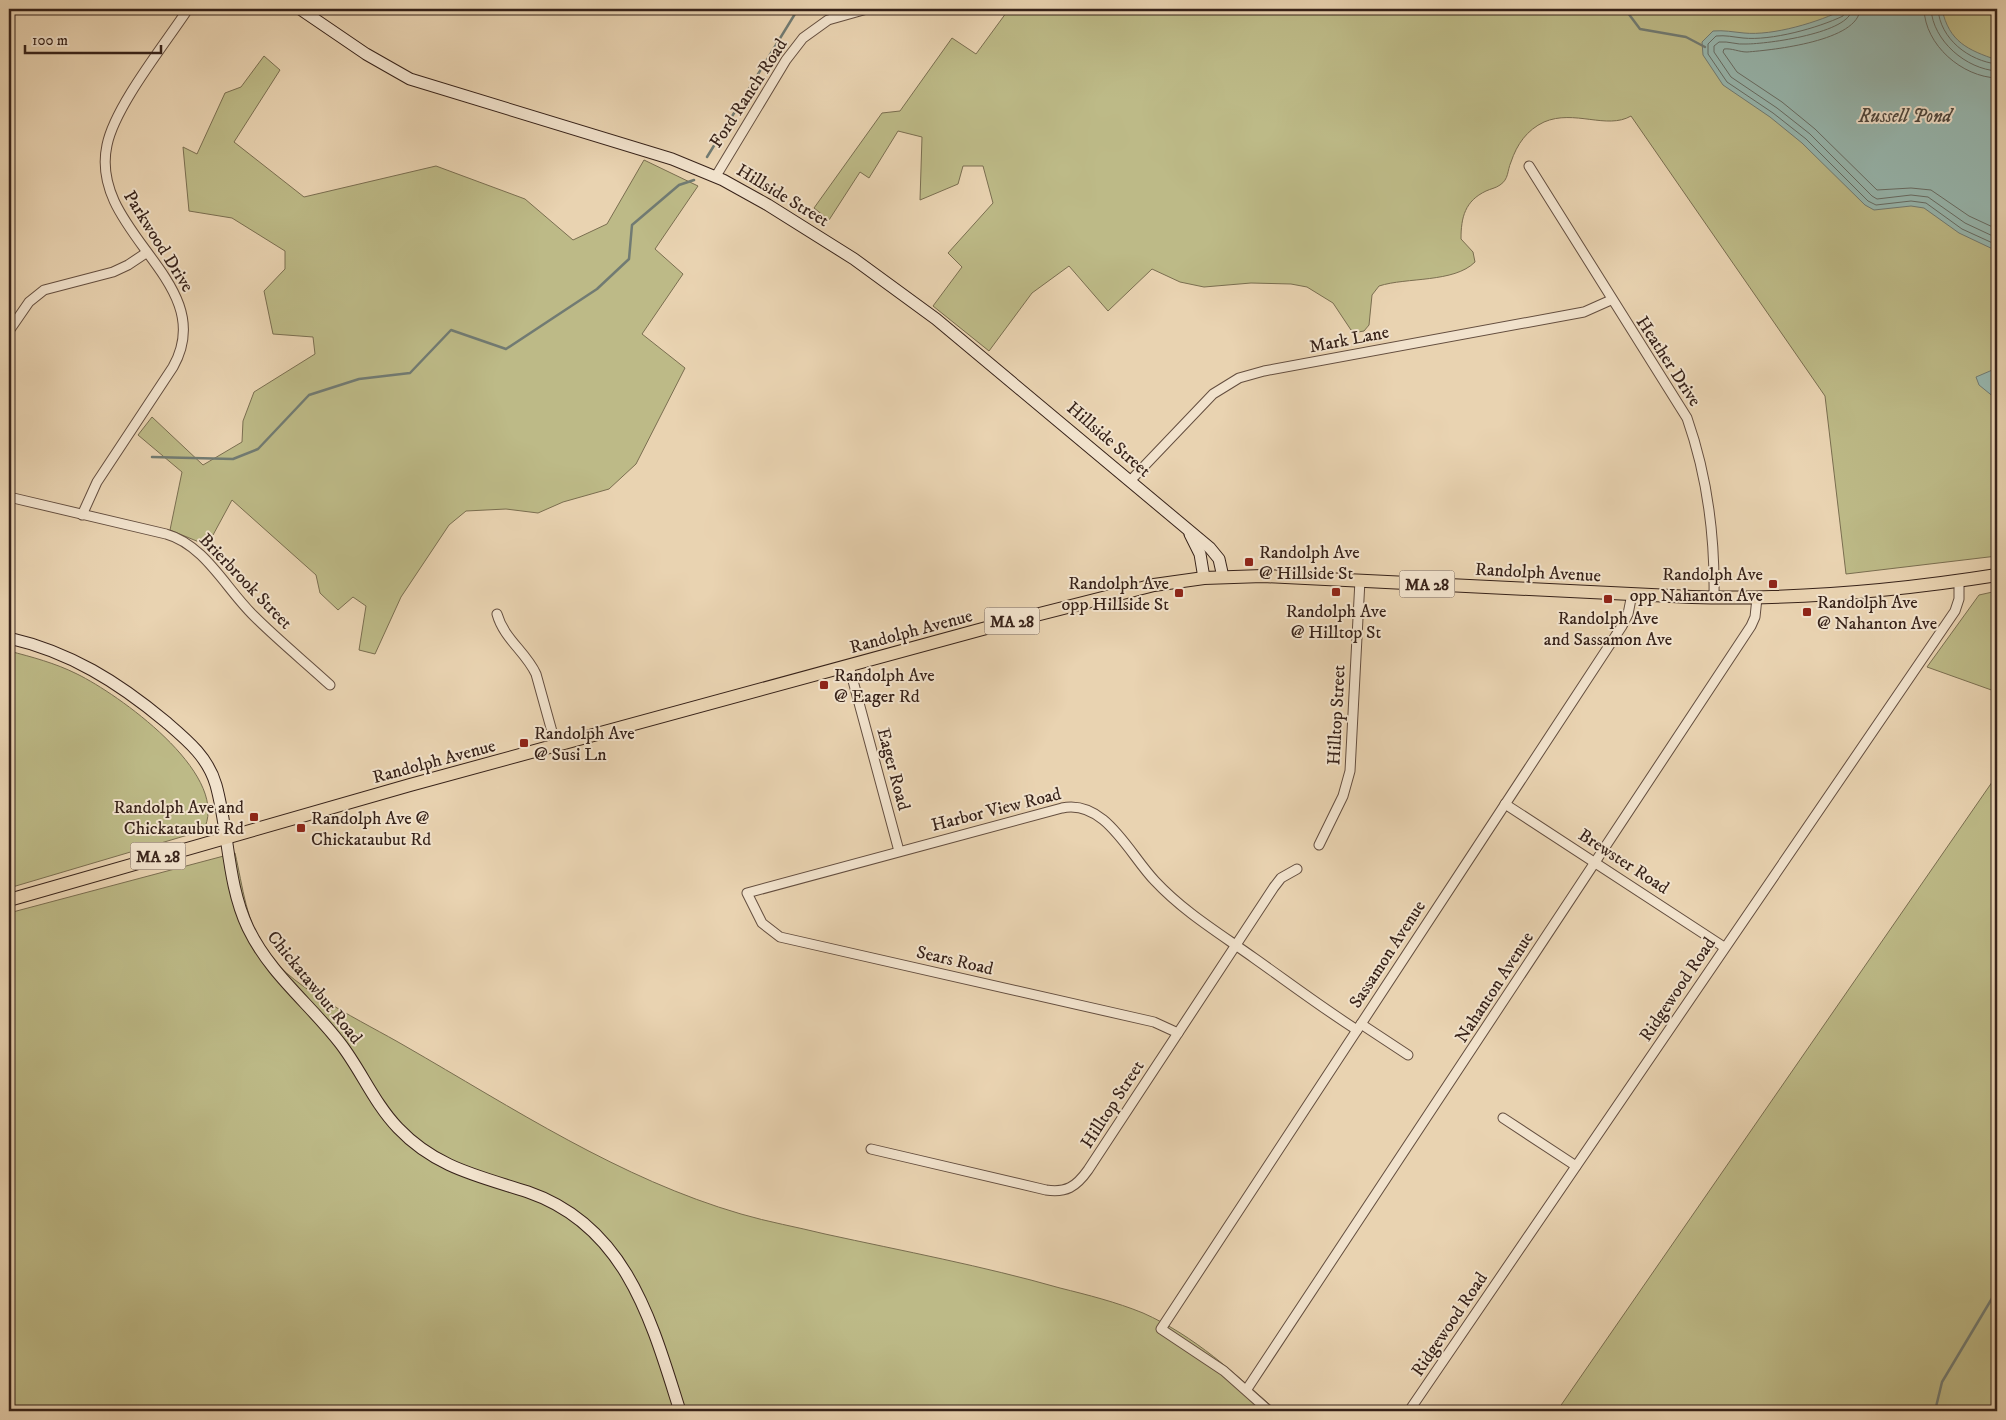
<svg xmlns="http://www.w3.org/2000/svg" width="2006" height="1420" viewBox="0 0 2006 1420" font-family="'IM FELL DW Pica',serif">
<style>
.green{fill:#bdba87;stroke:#7a6e50}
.water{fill:#97b7af;stroke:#717b73}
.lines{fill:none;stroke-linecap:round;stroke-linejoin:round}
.shore{stroke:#676c64;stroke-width:1}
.stream{stroke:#717b73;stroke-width:2.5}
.street-casing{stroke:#644e3f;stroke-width:11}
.secondary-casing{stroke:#372219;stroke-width:13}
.primary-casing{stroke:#372219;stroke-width:14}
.street{stroke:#f1e2cc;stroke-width:9}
.secondary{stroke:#f1e2cc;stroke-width:11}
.primary{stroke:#e9d3b1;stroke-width:12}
.poi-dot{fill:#8f2418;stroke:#f1e2cc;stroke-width:2}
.labels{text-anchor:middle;stroke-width:4;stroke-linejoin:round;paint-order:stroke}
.shield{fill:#f1e2cc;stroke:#6f5c4f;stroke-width:1}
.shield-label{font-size:16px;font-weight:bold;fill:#372219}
.street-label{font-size:18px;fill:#372219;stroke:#f1e2cc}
.poi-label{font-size:18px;fill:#372219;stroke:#f1e2cc;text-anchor:start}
.water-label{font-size:19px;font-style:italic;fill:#4f473e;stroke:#f1e2cc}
</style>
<rect width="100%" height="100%" fill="#e9d3b1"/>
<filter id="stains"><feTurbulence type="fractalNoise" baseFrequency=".004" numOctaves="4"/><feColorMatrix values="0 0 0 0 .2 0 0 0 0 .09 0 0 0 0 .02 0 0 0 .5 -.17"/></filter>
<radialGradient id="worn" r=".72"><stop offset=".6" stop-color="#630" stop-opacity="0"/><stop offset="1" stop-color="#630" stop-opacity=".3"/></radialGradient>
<!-- green -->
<g class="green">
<path d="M1009 9H1997V556L1846 574 1825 396 1631 116C1607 130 1574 109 1544 122 1527 130 1517 144 1511 162 1507 171 1509 179 1500 185 1496 188 1490 189 1486 191 1465 201 1461 217 1461 239L1473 252 1475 262C1454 283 1407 277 1379 286L1372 295 1369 325 1364 331 1358 332 1351 330 1333 303 1307 287 1291 284 1251 283 1204 287 1180 282 1152 269 1108 311 1069 266 1032 293 989 351 933 306 962 267 948 253 993 203 983 166H963L958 184 920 200 922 137 898 131 869 178 860 172 829 220 814 208 882 113 900 111 952 38 976 54Z"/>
<path d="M264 56 280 70 234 142 304 197 436 166 525 199 573 240 607 224 644 160 698 186 655 249 683 274 642 334 685 368 636 464 609 489 563 502 538 513 506 509 466 511 449 525 401 597 375 654 359 650 366 606 353 597 338 610 320 593 316 575 232 500 213 535 199 542 170 530 182 472 138 435 152 417 203 465 242 442 243 421 254 392 315 354 313 337 273 334 264 291 285 269V251L232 218 189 211 183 147 197 154 225 93 241 87Z"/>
<path d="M1997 591V692L1927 667 1979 595Z"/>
<path d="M9 651C32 657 55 663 77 674 118 694 228 772 205 827L198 832 9 888Z"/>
<path d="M1997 775V1411H1557Z"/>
<path d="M235 853C243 887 246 923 267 952 294 990 364 1022 405 1046 513 1108 620 1179 741 1214 768 1222 797 1227 825 1234 903 1251 983 1266 1060 1288 1088 1295 1116 1302 1143 1313 1195 1336 1235 1374 1277 1411H9V913Z"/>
</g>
<!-- water -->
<g class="water">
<path d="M1845 9H1942C1949 42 1968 50 1997 60V251L1959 233 1924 208 1911 206 1874 210 1865 205 1802 143 1770 117 1723 85 1703 55 1702 42 1713 31C1724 30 1733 32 1744 33 1773 36 1819 22 1845 9Z"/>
<path d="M1997 368V398H1995L1979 385 1976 377Z"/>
</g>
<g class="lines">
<!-- shore -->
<g class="shore">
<path d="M1846 9 1843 16C1818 28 1771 41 1743 38 1733 37 1726 35 1716 36L1708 44V54L1727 82 1773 113 1806 139 1868 201 1876 205 1911 201 1926 203 1962 229 1997 245"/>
<path d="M1852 9C1851 33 1767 44 1746 44 1737 45 1729 41 1719 42L1714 46V52L1731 77 1777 108 1810 134 1872 196 1877 199 1911 195 1928 197 1965 223 1997 238"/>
<path d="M1860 9C1859 41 1773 50 1747 52 1739 52 1732 48 1724 49L1723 52 1737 72 1782 102 1815 129 1877 190 1911 188 1931 190 1969 216 1997 229"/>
<path d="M1924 9C1925 45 1962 77 1997 78"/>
<path d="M1931 9C1933 41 1966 69 1997 71"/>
<path d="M1938 9C1940 39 1969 61 1997 64"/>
</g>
<!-- stream -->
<g class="stream">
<path d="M1625 9 1640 29 1686 37 1705 47"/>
<path d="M707 157 798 9"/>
<path d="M152 457 233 459 258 449 309 395 359 379 410 373 451 330 506 349 597 289 629 259 632 225 679 185 694 180"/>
<path d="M1935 1411 1942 1382 1997 1290"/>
</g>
<defs>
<g id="street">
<path d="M1529 166 1687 418C1707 475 1715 537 1714 597"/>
<path d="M716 176 786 60 803 38 828 20 867 9"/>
<path d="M9 331 29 302 44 290 113 272 128 265 146 253"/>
<path d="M1130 481 1213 394 1239 378 1264 371 1584 312 1611 300"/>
<path d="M9 497 166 534C205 545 226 589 254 616 278 640 305 662 330 685"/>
<path d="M82 515 97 482 173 367C221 282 88 233 107 145 115 106 165 44 188 9"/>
<path d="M497 614C504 639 526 652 536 674L556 746"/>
<path d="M849 666 899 851"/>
<path d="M1505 804 1724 947"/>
<path d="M1319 845 1343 796 1350 771 1360 580"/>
<path d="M1361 1024 1408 1055"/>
<path d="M1178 1033 1154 1022 780 937 762 923 747 893 1062 808C1105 799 1129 854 1155 881 1184 912 1219 933 1254 958 1288 982 1321 1007 1357 1030"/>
<path d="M1503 1118 1576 1166"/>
<path d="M871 1149 1046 1190C1066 1193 1076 1187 1088 1170L1274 887 1281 878 1297 869"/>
<path d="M1247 1389 1751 626 1755 617 1757 598"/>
<path d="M1269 1411 1224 1371 1161 1329 1622 626 1628 614 1632 594"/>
<path d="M1409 1411 1955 611 1959 599V581"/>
</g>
<g id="secondary">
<path d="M300 9 366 54 410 79 672 159 723 180 768 205 854 259 936 319 1210 548 1219 559 1223 577"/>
<path d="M1190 534 1200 554 1204 578"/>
<path d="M9 638C70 652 118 682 166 722 187 740 208 757 216 785 229 832 227 884 248 928 270 974 310 1004 340 1043 361 1070 374 1103 398 1128 436 1168 479 1176 528 1192 627 1226 652 1323 680 1411"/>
</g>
<path id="primary" d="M9 900 410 785 1012 621 1154 585 1204 578 1263 576 1692 597C1795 600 1896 591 1997 575"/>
</defs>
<!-- street casing -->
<use href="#street" class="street-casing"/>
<!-- secondary casing -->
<use href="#secondary" class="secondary-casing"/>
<!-- primary casing -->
<use href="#primary" class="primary-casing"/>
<!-- street -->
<use href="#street" class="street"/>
<!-- secondary -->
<use href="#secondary" class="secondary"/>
<!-- primary -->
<use href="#primary" class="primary"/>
</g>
<!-- markers -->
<g class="poi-dot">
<rect x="1244" y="557" width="10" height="10" rx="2.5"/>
<rect x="1768" y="579" width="10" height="10" rx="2.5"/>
<rect x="1331" y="587" width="10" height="10" rx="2.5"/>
<rect x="1174" y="588" width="10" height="10" rx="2.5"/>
<rect x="1603" y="594" width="10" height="10" rx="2.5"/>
<rect x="1802" y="607" width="10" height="10" rx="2.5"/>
<rect x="819" y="680" width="10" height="10" rx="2.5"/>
<rect x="519" y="738" width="10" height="10" rx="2.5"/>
<rect x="249" y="812" width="10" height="10" rx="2.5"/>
<rect x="296" y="823" width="10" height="10" rx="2.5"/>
</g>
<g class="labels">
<!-- shield labels -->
<g class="shield">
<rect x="1399.5" y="570.5" width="55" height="27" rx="4"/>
<rect x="984.5" y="607.5" width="55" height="27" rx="4"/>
<rect x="130.5" y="842.5" width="55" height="27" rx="4"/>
</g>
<g class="shield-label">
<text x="1427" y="590">MA 28</text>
<text x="1012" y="627">MA 28</text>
<text x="158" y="862">MA 28</text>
</g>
<!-- street labels -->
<g class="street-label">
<text transform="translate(748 93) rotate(-57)" y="6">Ford Ranch Road</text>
<text transform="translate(783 195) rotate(31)" y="6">Hillside Street</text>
<text transform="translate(159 241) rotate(58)" y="6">Parkwood Drive</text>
<text transform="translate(1349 339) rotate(-11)" y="6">Mark Lane</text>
<text transform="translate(1669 361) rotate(57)" y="6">Heather Drive</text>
<text transform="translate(1109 439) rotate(41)" y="6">Hillside Street</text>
<text transform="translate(1538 572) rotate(3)" y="6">Randolph Avenue</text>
<text transform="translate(246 581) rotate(46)" y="6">Brierbrook Street</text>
<text transform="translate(911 631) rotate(-15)" y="6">Randolph Avenue</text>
<text transform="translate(1336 715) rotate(-87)" y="6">Hilltop Street</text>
<text transform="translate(434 761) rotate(-15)" y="6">Randolph Avenue</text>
<text transform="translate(894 769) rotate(75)" y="6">Eager Road</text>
<text transform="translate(996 809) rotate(-14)" y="6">Harbor View Road</text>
<text transform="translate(1624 861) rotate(33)" y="6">Brewster Road</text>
<text transform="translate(1387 954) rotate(-57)" y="6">Sassamon Avenue</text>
<text transform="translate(955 960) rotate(13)" y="6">Sears Road</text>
<text transform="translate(315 987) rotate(51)" y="6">Chickatawbut Road</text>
<text transform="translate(1494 987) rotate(-57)" y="6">Nahanton Avenue</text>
<text transform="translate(1677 989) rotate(-56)" y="6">Ridgewood Road</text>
<text transform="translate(1112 1104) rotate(-57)" y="6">Hilltop Street</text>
<text transform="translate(1449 1324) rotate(-56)" y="6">Ridgewood Road</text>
</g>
<!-- poi labels -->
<g class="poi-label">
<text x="1259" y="558">Randolph Ave<tspan x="1259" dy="21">@ Hillside St</tspan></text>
<text x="1763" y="580" text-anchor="end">Randolph Ave<tspan x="1763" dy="21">opp Nahanton Ave</tspan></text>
<text x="1169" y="589" text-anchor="end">Randolph Ave<tspan x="1169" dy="21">opp Hillside St</tspan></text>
<text x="1817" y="608">Randolph Ave<tspan x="1817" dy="21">@ Nahanton Ave</tspan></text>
<text x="1336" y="617" text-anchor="middle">Randolph Ave<tspan x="1336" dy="21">@ Hilltop St</tspan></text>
<text x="1608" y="624" text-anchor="middle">Randolph Ave<tspan x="1608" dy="21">and Sassamon Ave</tspan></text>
<text x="834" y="681">Randolph Ave<tspan x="834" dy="21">@ Eager Rd</tspan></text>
<text x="534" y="739">Randolph Ave<tspan x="534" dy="21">@ Susi Ln</tspan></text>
<text x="244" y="813" text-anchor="end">Randolph Ave and<tspan x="244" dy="21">Chickataubut Rd</tspan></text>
<text x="311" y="824">Randolph Ave @<tspan x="311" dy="21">Chickataubut Rd</tspan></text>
</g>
<!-- water labels -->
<g class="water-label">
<text x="1905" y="122">Russell Pond</text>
</g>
</g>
<!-- margin -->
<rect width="2006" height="1420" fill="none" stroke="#e9d3b1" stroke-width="30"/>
<rect x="10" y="10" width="1986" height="1400" fill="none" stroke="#372219" stroke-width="2.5"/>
<rect x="15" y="15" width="1976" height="1390" fill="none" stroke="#372219"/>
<!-- scale -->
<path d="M25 45v8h136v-8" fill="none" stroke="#372219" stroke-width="2.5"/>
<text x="32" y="45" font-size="15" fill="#372219" stroke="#f1e2cc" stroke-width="4" paint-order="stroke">100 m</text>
<rect width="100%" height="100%" filter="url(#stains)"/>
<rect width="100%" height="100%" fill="url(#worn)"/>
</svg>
